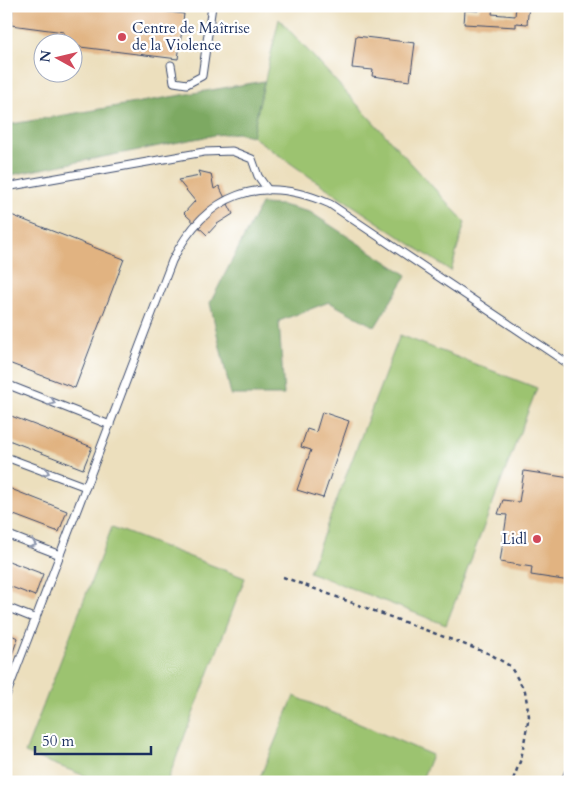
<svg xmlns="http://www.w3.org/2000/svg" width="576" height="788" viewBox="0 0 576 788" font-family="Cardo,serif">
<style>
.green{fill:#9cc36f;stroke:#5c7966}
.forest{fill:#7da962;stroke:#4c6c60}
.building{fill:#e1b381}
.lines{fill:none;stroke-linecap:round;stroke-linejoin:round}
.lane-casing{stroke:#3a496c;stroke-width:9}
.path{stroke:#3a496c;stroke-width:2.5;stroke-dasharray:4 4;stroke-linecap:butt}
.lane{stroke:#fff;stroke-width:7}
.oneway{stroke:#8d97ae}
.poi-dot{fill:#d1495b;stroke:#fff;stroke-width:2}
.labels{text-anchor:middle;stroke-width:4.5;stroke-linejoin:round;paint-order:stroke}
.poi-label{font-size:15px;fill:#1b2f5e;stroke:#fff;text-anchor:start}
</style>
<rect width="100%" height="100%" fill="#fff"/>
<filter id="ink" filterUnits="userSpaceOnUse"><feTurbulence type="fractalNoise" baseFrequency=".02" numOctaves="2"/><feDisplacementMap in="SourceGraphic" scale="10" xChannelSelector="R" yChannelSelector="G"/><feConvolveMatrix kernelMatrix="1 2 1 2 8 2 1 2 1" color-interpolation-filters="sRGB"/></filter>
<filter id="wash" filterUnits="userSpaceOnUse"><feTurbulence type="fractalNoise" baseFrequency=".0096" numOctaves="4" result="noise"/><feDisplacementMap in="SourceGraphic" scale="20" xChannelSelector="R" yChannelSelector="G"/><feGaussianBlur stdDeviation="1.12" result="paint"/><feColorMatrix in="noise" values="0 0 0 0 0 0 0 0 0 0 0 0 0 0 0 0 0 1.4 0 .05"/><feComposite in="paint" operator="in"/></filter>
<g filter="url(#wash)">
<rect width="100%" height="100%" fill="#ecdfbd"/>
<!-- green -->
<g class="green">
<path d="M279 19 465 222 451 271 310 177 252 136Z"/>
<path d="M400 335 537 388 446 625 309 572Z"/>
<path d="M112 527 245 578 167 782H101L25 753Z"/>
<path d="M294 696 432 755 421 782H258Z"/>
</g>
<!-- forest -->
<g class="forest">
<path d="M264 81 252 136 237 133 215 135 6 176V125Z"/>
<path d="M261 204 282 205 310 212 407 275 375 327 329 302 279 321 284 395H231L210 303Z"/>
</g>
<g id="blocks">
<!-- building -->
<g class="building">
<path d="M13 6H124L184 14 178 59 72 46V42H62L64 32 11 25Z"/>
<path d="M480 6H493L492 14 515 16 516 6H529L527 24 516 23V27L464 24 465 10 479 11Z"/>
<path d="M356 36 415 43 410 81 372 76 373 70 352 68Z"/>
<path d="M198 171 211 174 214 189 219 186 233 214 217 224 207 235 184 213 195 201 178 180 200 176Z"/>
<path d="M6 213 124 259 75 388 6 362Z"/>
<path d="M322 412 349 421 323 498 297 490 311 450 301 447 307 429 316 432Z"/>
<path d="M6 414 92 447 83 469 6 439Z"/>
<path d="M524 471 570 478V581L531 575 532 567 500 562 507 515 498 514 503 500 519 502Z"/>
<path d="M6 487 67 511 59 532 6 512Z"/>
<path d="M6 560 43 574 35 596 6 585Z"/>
<path d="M6 633 18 638 10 660 6 658Z"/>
<path d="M565 770 570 772V782H560Z"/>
</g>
</g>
</g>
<g filter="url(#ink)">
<use href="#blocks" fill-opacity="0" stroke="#3a496c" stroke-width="1"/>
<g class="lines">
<defs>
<g id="lane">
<path d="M171 65 174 82 187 84 202 76 212 6"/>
<path d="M6 187 204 152 232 151 252 159 258 176 268 190"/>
<path d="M6 384 110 425"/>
<path d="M6 457 86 487"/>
<path d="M6 534 60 555"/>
<path d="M6 607 36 619"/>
<path d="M6 696 172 261C206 193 260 173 330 204L570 365"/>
</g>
</defs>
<!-- lane casing -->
<use href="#lane" class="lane-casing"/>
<!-- path -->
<path class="path" d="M283 577 490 654 510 666 525 691 529 716 521 759 512 782"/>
<!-- lane -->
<use href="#lane" class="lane"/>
</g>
<!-- one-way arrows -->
<defs><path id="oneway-chevron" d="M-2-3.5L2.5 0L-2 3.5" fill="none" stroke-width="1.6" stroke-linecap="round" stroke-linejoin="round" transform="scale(1.25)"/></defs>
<g class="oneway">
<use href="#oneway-chevron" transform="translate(52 402) rotate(21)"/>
<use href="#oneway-chevron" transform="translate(46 472) rotate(21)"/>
<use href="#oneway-chevron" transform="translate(33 544) rotate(21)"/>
</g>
</g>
<!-- markers -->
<g class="poi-dot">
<circle cx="122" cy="37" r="5"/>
<circle cx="537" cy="539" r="5"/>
</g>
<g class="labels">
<!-- poi labels -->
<g class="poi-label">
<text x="132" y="33">Centre de Maîtrise<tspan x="132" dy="17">de la Violence</tspan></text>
<text x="527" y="544" text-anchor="end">Lidl</text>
</g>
</g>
<!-- margin -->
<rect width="576" height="788" fill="none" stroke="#fff" stroke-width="25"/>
<!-- north arrow -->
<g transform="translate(58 58) rotate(278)"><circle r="24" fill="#ffffff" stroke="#a4acbf"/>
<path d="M0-4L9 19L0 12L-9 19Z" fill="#d1495b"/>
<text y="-8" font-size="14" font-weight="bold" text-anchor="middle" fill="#1b2f5e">N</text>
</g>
<!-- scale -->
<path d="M35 746v8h116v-8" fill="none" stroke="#1b2f5e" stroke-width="2.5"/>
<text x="42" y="746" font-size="15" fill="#1b2f5e" stroke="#ffffff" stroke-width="4" paint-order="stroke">50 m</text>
</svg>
